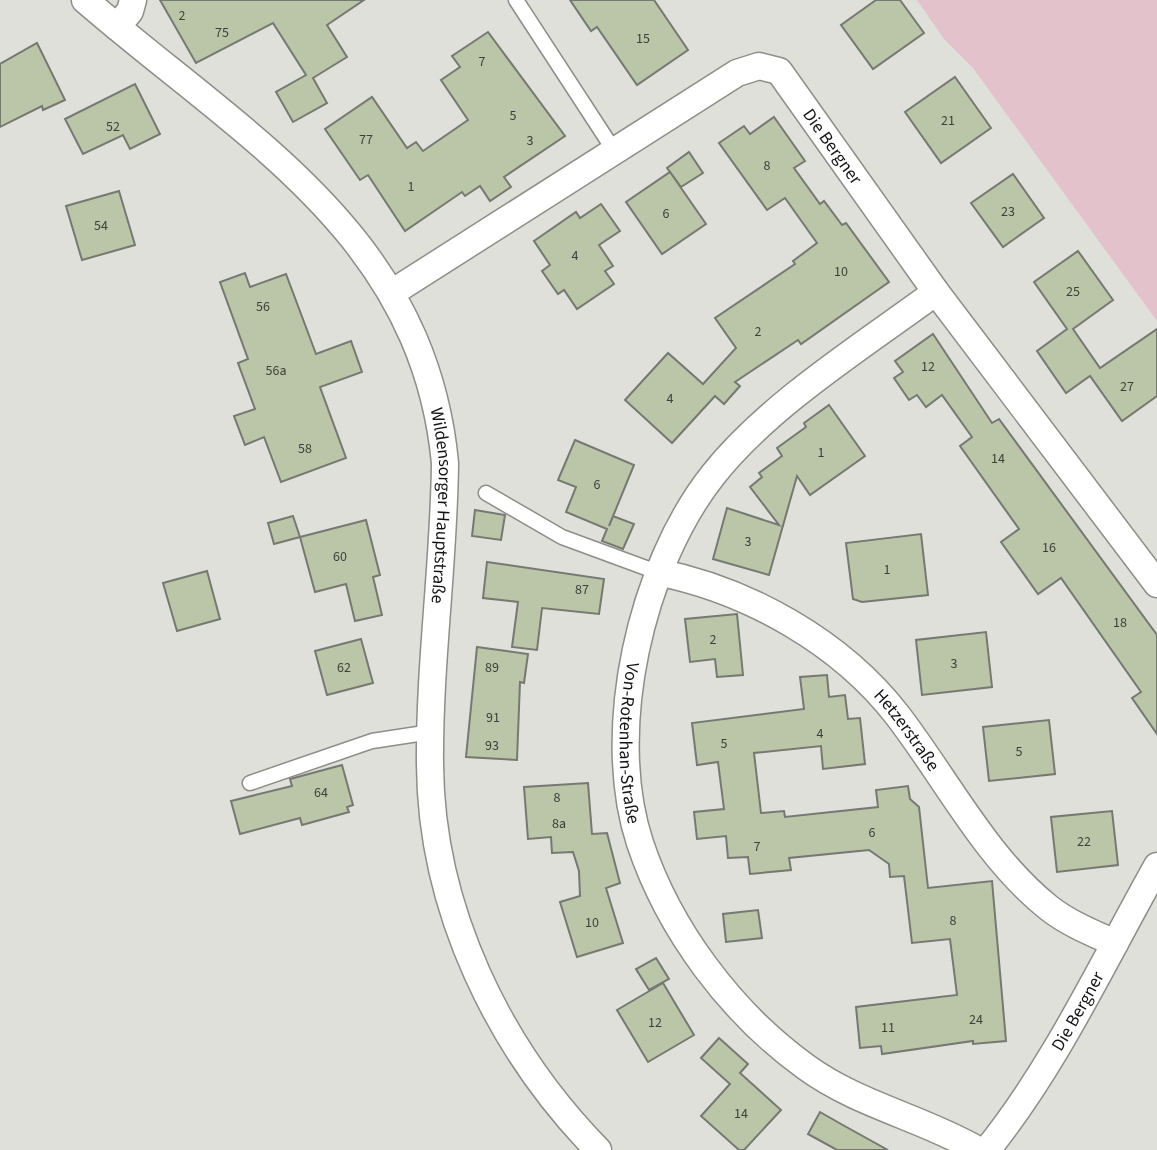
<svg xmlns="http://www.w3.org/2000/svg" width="1157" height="1150" viewBox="0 0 1157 1150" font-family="'Source Sans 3',sans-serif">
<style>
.green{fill:#e3c2cc}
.building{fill:#bbc5a8;stroke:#767972;stroke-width:2}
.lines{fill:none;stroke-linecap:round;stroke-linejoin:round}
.lane-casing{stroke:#8c8e87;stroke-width:17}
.street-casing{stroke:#8c8e87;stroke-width:29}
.lane{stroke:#fff;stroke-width:14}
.street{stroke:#fff;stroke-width:26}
.labels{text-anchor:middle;stroke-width:5;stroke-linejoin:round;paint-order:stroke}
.number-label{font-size:14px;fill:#3d4038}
.street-label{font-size:18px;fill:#131412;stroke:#fff}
</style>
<rect width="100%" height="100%" fill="#dee0d9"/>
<!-- green -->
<path class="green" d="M917 0H1157V321L973 68 944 39Z"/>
<!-- building -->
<g class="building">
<path d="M160 0H364L327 25 347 57 313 78 327 103 293 122 276 92 306 75 273 23 196 63Z"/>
<path d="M570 0H654L688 50 637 85 597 27 591 31Z"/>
<path d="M876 0H900L924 33 873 69 841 25Z"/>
<path d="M488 32 565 136 504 177 511 187 490 201 480 186 465 196 462 192 405 231 368 175 360 180 325 129 372 97 407 148 416 142 423 151 468 120 441 80 460 67 452 56Z"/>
<path d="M37 43 65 100 43 110 42 106 0 127V64Z"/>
<path d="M955 77 991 128 941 163 905 112Z"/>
<path d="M135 84 160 134 130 149 123 135 83 154 65 119Z"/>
<path d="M774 117 805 161 794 168 820 204 824 201 842 225 846 223 889 282 801 344 798 340 735 382 740 386 724 404 715 396 672 443 625 400 668 353 703 384 736 348 715 318 795 264 793 261 817 243 785 198 767 210 719 143 744 126 750 134Z"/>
<path d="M689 152 703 173 681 187 667 168Z"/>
<path d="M670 172 706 224 662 254 626 202Z"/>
<path d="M1013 174 1044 218 1003 247 971 203Z"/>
<path d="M119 191 135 245 82 260 66 206Z"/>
<path d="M601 204 620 231 599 245 613 266 605 271 614 284 577 309 564 290 558 294 542 271 550 265 534 241 576 212 580 218Z"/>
<path d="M1078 251 1113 300 1073 329 1100 368 1157 329V396L1122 421 1090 376 1066 393 1037 351 1067 329 1034 282Z"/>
<path d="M245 273 250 287 286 274 316 354 351 341 362 372 320 387 346 458 281 482 264 437 245 445 234 416 255 409 238 363 248 359 220 282Z"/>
<path d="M933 334 992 423 999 419 1157 635V734L1132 698 1141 692 1061 578 1038 594 1001 542 1019 529 960 446 972 437 942 395 926 407 917 395 909 400 894 378 903 372 895 361Z"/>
<path d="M829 405 865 456 810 495 797 476 769 575 713 559 727 508 779 525 750 487 762 477 759 473 782 456 777 448 806 427 804 423Z"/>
<path d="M575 440 634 465 609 526 613 516 634 524 623 549 602 541 607 529 566 512 576 487 558 480Z"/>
<path d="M475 510 505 515 501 540 472 536Z"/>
<path d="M293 516 300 537 274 544 268 523Z"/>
<path d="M366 520 380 575 373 577 382 615 355 621 346 584 315 592 300 537Z"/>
<path d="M921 534 928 595 862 602 853 599 846 543Z"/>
<path d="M487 562 604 579 599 614 542 608 537 650 512 647 518 602 483 598Z"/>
<path d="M207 571 220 619 177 631 163 583Z"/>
<path d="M737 614 743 675 717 677 715 659 690 662 685 619Z"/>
<path d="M986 632 992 687 922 695 916 640Z"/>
<path d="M361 639 373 683 327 695 315 651Z"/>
<path d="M477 647 528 654 524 683 520 682 517 760 466 757Z"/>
<path d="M827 675 829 697 845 695 848 719 860 718 865 764 823 769 821 746 754 753 761 813 784 811 785 817 878 807 876 790 908 786 910 799 919 807 928 888 992 881 1006 1041 973 1044V1041L882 1054 881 1046 860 1048 856 1007 957 995 950 939 912 943 904 876 890 877 889 864 869 850 789 858 791 870 750 874 748 857 728 858 726 836 697 839 694 812 724 809 718 762 697 765 692 723 804 709 800 677Z"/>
<path d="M1049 720 1055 774 989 781 983 727Z"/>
<path d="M342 765 353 805 347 807 349 812 302 825 300 818 240 834 231 801 292 786 290 779Z"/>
<path d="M588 783 592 834 607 833 620 883 606 888 623 943 577 957 560 902 580 896 579 871 573 852 552 853 551 837 528 839 524 787Z"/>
<path d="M1112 811 1118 865 1057 872 1051 817Z"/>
<path d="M758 910 762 938 726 942 723 914Z"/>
<path d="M656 958 669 979 649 990 636 969Z"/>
<path d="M663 983 694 1035 648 1062 617 1010Z"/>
<path d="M719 1038 748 1064 740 1073 781 1110 744 1150H739L701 1116 730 1084 701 1058Z"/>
<path d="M820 1112 841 1124 888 1150H837L808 1134Z"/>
</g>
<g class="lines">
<defs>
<g id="lane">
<path d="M516 0 615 152"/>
<path d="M486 493 562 537 657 572"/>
<path d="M250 783 372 741 431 732"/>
</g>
<g id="street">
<path id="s1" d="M85 0C243 137 423 233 445 463 444 564 429 664 430 765 431 909 499 1049 598 1150"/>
<path d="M117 27 130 11 133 0"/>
<path id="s2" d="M393 292 737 73 759 66 779 71 936 292 1157 584"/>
<path id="s3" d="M936 292C864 345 768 405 713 475 641 566 603 731 640 843 669 930 731 1013 806 1067 858 1105 923 1118 978 1150"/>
<path id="s4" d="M657 572C748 590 841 642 898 716 947 780 986 858 1049 908 1068 923 1092 933 1115 943"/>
<path id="s5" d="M987 1150C1056 1064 1103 962 1157 866"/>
</g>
</defs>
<!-- lane casing -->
<use href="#lane" class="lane-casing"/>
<!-- street casing -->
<use href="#street" class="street-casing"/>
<!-- lane -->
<use href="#lane" class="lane"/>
<!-- street -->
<use href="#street" class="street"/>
</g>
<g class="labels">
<!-- number labels -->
<g class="number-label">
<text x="182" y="20">2</text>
<text x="222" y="37">75</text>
<text x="643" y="43">15</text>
<text x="482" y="66">7</text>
<text x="513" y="120">5</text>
<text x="948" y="125">21</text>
<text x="113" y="131">52</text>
<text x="366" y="144">77</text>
<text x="530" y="145">3</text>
<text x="767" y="170">8</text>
<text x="411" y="191">1</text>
<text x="1008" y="216">23</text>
<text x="666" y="218">6</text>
<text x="101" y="230">54</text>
<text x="575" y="260">4</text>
<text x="841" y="276">10</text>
<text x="1073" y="296">25</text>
<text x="263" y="311">56</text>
<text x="758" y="336">2</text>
<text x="928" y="371">12</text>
<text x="276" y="375">56a</text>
<text x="1127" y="391">27</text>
<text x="670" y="403">4</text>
<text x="305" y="453">58</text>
<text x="821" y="457">1</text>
<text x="998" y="463">14</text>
<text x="597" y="489">6</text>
<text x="748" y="546">3</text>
<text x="1049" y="552">16</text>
<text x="340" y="561">60</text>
<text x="887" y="574">1</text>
<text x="582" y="594">87</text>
<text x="1120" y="627">18</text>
<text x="713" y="644">2</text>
<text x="954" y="668">3</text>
<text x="344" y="672">62</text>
<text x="492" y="672">89</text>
<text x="493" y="722">91</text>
<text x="820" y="738">4</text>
<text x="724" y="748">5</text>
<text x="492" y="750">93</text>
<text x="1019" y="756">5</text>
<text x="321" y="797">64</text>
<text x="557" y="802">8</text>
<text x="559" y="828">8a</text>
<text x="872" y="837">6</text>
<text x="1084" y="846">22</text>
<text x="757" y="851">7</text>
<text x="953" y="925">8</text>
<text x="592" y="927">10</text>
<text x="976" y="1024">24</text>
<text x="655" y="1027">12</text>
<text x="888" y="1032">11</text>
<text x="741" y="1118">14</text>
</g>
<!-- street labels -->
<g class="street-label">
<text dy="6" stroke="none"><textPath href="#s2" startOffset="544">Die Bergner</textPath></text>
<text dy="6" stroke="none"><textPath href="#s1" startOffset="648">Wildensorger Hauptstraße</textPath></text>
<text dy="6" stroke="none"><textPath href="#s4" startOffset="303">Hetzerstraße</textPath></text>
<text dy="6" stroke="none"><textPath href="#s3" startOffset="576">Von-Rotenhan-Straße</textPath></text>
<text dy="6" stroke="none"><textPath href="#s5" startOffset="166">Die Bergner</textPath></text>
</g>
</g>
</svg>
